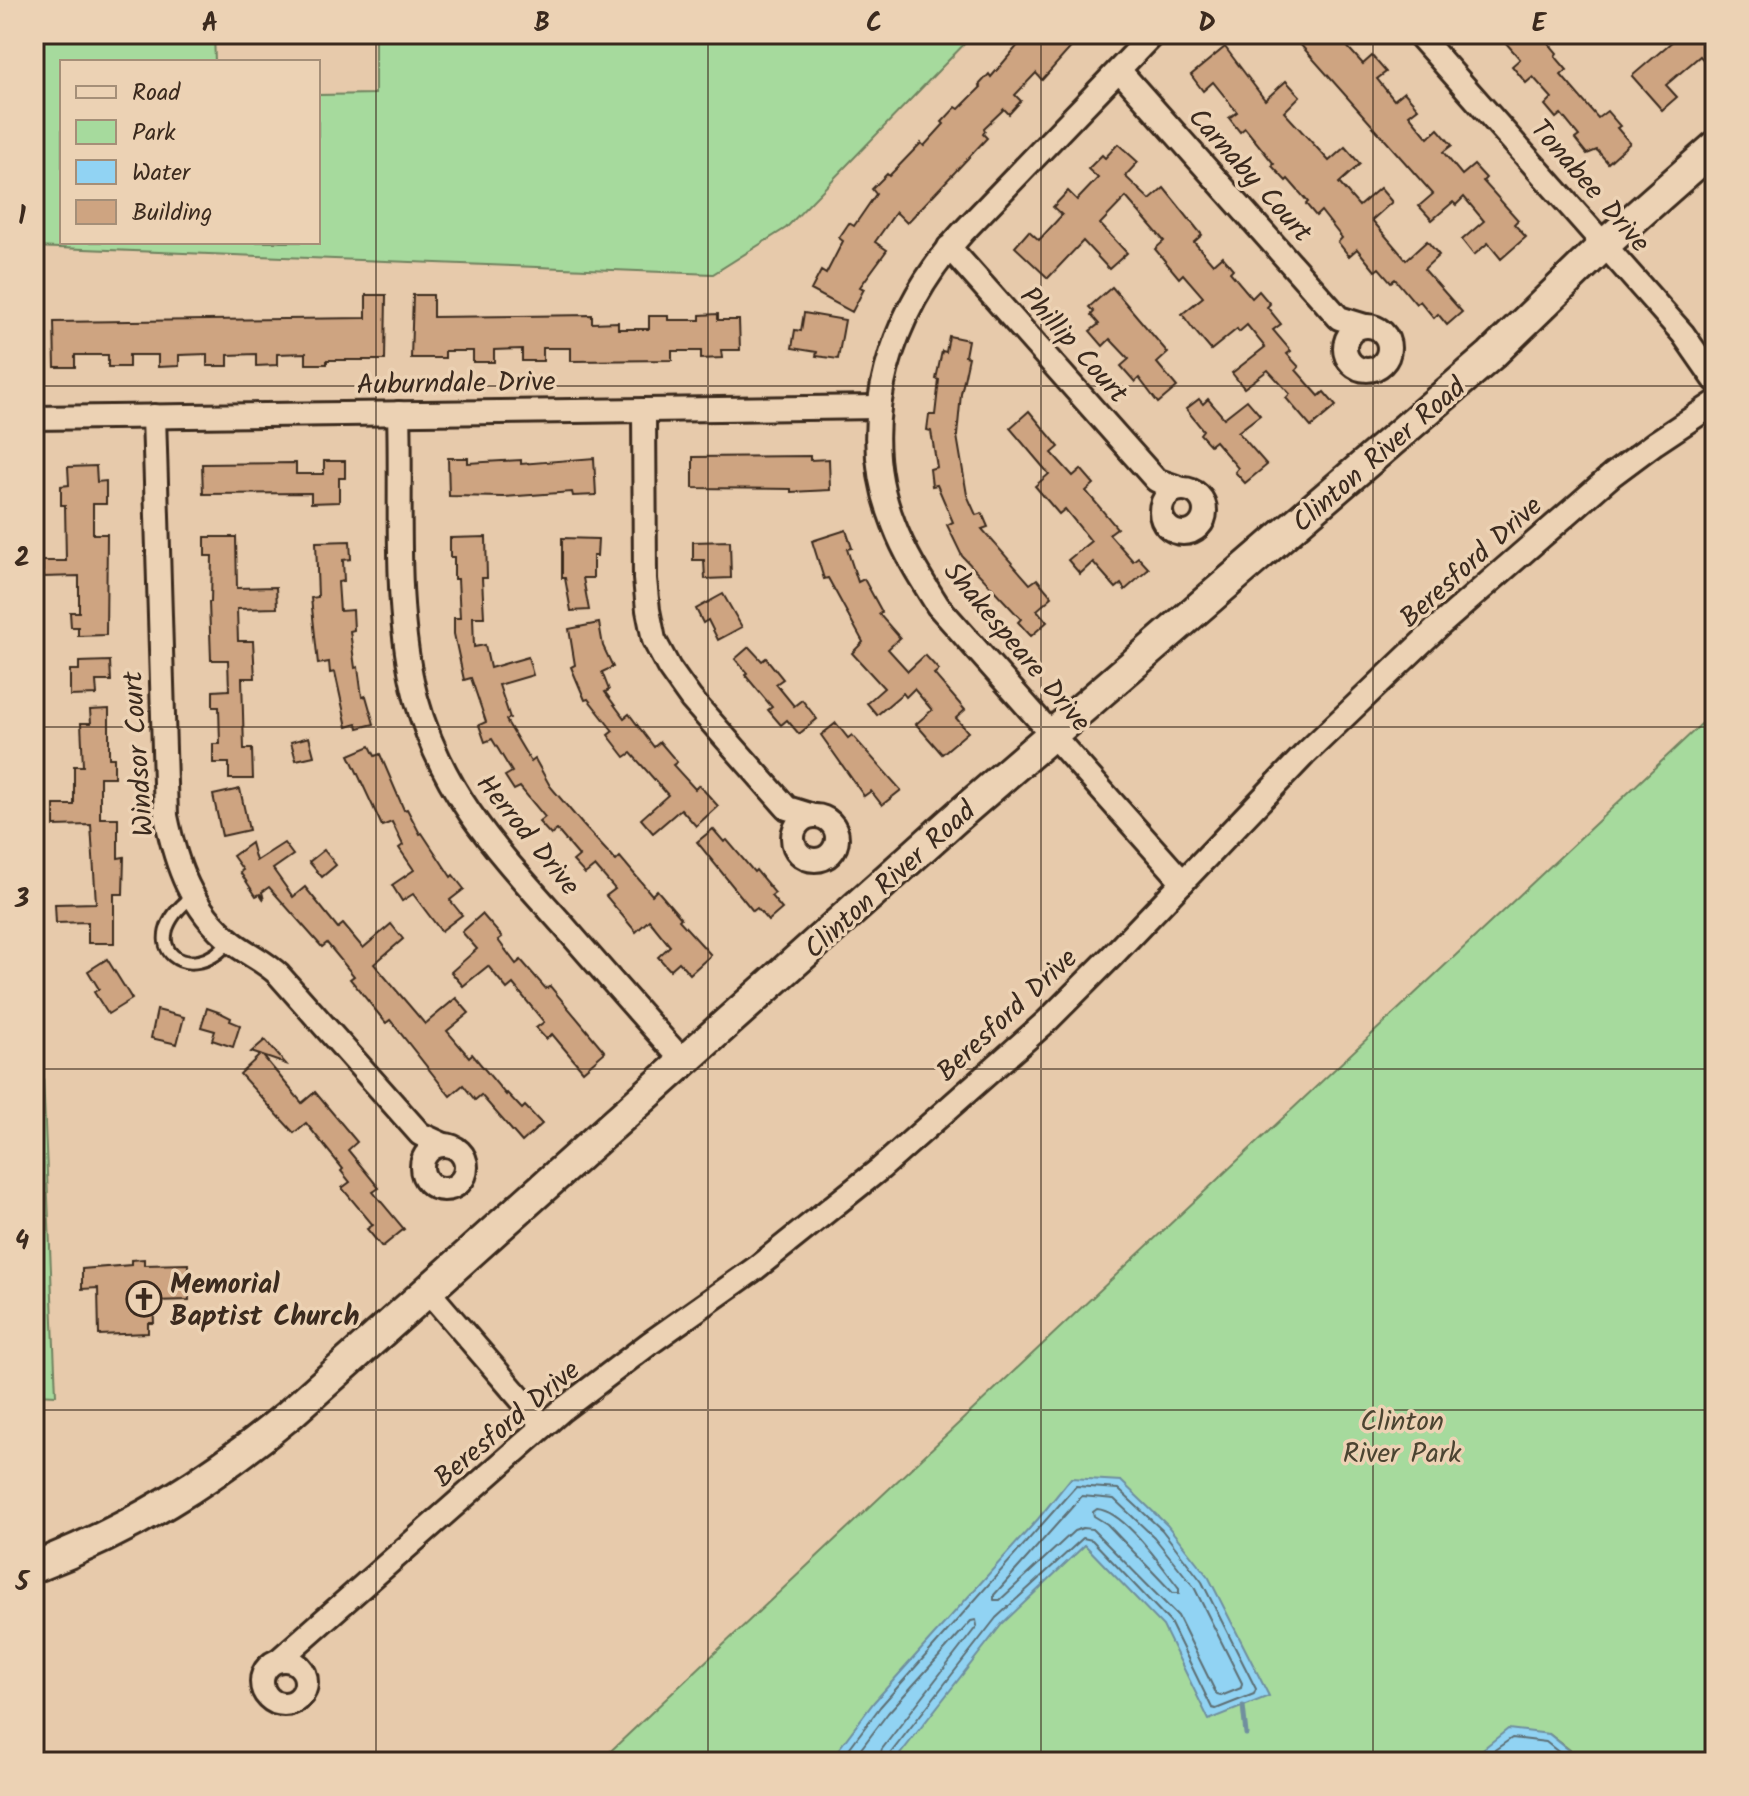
<svg xmlns="http://www.w3.org/2000/svg" width="1749" height="1796" viewBox="0 0 1749 1796" font-family="Kalam,sans-serif">
<style>
.green{fill:#a6da9d;stroke:#70825e;stroke-width:2}
.water{fill:#91d3f3;stroke:#6f8f9e;stroke-width:2}
.lines{fill:none;stroke-linecap:round;stroke-linejoin:round}
.shore{stroke:#5d6e73;stroke-width:2}
.stream{stroke:#6f8f9e;stroke-width:5}
.building{fill:#cea481;stroke:#3b2a1e;stroke-width:2}
.lane-casing{stroke:#3b2a1e;stroke-width:17}
.street-casing{stroke:#3b2a1e;stroke-width:28}
.secondary-casing{stroke:#3b2a1e;stroke-width:36}
.lane{stroke:#ecd2b4;stroke-width:11}
.street{stroke:#ecd2b4;stroke-width:22}
.secondary{stroke:#ecd2b4;stroke-width:30}
.grid{fill:none;stroke:#3b2a1e;stroke-width:2;stroke-opacity:0.55}
.labels{text-anchor:middle;stroke-width:7;stroke-linejoin:round;paint-order:stroke}
.street-label{font-size:28px;fill:#3b2a1e;stroke:#ecd2b4}
.poi-label{font-size:28px;font-weight:bold;fill:#3b2a1e;stroke:#ecd2b4;text-anchor:start}
.park-label{font-size:28px;fill:#4b4431;stroke:#ecd2b4}
.neatline{fill:none;stroke:#3b2a1e;stroke-width:3}
.grid-label{font-size:26px;text-anchor:middle;font-weight:bold;fill:#3b2a1e}
</style>
<rect width="100%" height="100%" fill="#e7caab"/>
<filter id="ink" filterUnits="userSpaceOnUse"><feTurbulence type="fractalNoise" baseFrequency=".0125" numOctaves="2"/><feDisplacementMap in="SourceGraphic" scale="16" xChannelSelector="R" yChannelSelector="G"/><feConvolveMatrix kernelMatrix="1 2 1 2 8 2 1 2 1" color-interpolation-filters="sRGB"/></filter>
<g filter="url(#ink)">
<!-- green -->
<g class="green">
<path d="M34 34H214L215 62H62V242H318V95L375 94V34H974L786 228 713 274 34 247Z"/>
<path d="M1715 711V1762H1579V1757L1549 1734 1475 1762H599Z"/>
<path d="M34 852 56 1395 34 1394Z"/>
</g>
<!-- water -->
<g class="water">
<path d="M1071 1478 1121 1481 1167 1525 1209 1578 1269 1696 1209 1720 1163 1626 1085 1545 1002 1624 894 1762H829L874 1702 1038 1519Z"/>
<path d="M1508 1729 1549 1734 1579 1758V1762H1475L1479 1752Z"/>
</g>
<g class="lines">
<!-- shore -->
<g class="shore">
<path d="M1082 1496 1114 1499 1154 1537 1194 1587 1242 1683 1241 1688 1221 1696 1217 1695 1178 1616 1092 1529 1083 1528 1074 1531 1000 1600H994V1595Z"/>
<path d="M1097 1509C1125 1511 1162 1567 1179 1588V1593H1173L1107 1524 1094 1516 1093 1512Z"/>
<path d="M839 1762 880 1707 1076 1486 1118 1489 1162 1530 1202 1582 1256 1689 1254 1694 1216 1709 1212 1708 1170 1622 1092 1540 1083 1538 996 1618 890 1754 888 1762"/>
<path d="M851 1762 888 1713 971 1621 976 1620 977 1626 882 1749 878 1762"/>
<path d="M1483 1762 1486 1756 1512 1738 1546 1742 1571 1762"/>
</g>
<!-- stream -->
<path class="stream" d="M1243 1706 1246 1734"/>
</g>
<!-- building -->
<g class="building">
<path d="M1033 34H1083L1042 80 1036 73 1015 95 1021 101 1009 114 1004 109 984 128 985 131 983 134 987 138 907 223 896 212 875 242 887 250 860 287 864 289 852 312 811 290 821 271 826 274 843 241 839 238 849 223 854 226 876 194 872 189 887 174 889 176 921 143 924 146 944 124 942 122 956 107 959 109 981 87 979 85 989 74 991 77 1024 38 1027 40Z"/>
<path d="M1291 34H1354L1344 43 1363 64 1372 56 1386 72 1377 79 1394 100 1404 92 1418 108 1409 115 1428 138 1438 129 1452 145 1443 152 1462 175 1474 165 1486 178 1483 181 1518 220 1514 224 1526 237 1501 259 1488 243 1474 255 1462 240 1484 221 1464 197 1456 205 1453 202 1432 220 1419 206 1433 194Z"/>
<path d="M1498 34H1541L1557 53 1555 56 1567 70 1561 75 1598 118 1607 111 1620 126 1617 128 1630 143 1608 163 1597 150 1587 154 1575 139 1579 136 1561 114 1556 118 1545 105 1552 98 1533 77 1526 83 1512 66 1520 59Z"/>
<path d="M1681 34H1715V73L1700 56 1666 85 1677 97 1662 110 1632 76Z"/>
<path d="M1225 47 1265 100 1286 81 1300 96 1284 112 1329 161 1345 147 1360 164 1339 183 1359 206 1380 188 1392 202 1372 220 1406 260 1427 241 1439 255 1424 269 1462 312 1447 325 1438 314 1434 318 1420 301 1416 304 1395 279 1391 282 1379 268 1375 271 1357 249 1349 256 1338 242 1342 238 1321 211 1316 216 1306 204 1308 202 1288 179 1286 181 1272 166 1274 164 1245 128 1240 132 1229 118 1237 112 1213 82 1203 91 1191 75Z"/>
<path d="M1118 144 1138 162 1125 176 1150 200 1164 188 1202 235 1194 242 1213 264 1222 256 1233 269 1230 272 1252 298 1259 291 1270 304 1267 307 1281 324 1273 330 1291 351 1287 354 1299 367 1296 370 1319 396 1324 392 1336 406 1311 427 1286 398 1290 394 1268 370 1244 388 1232 373 1265 347 1247 325 1239 332 1237 329 1211 350 1194 330 1182 314 1203 297 1183 274 1179 278 1155 249 1164 241 1126 197 1100 224 1127 253 1109 269 1083 241 1048 278 1015 247 1029 231 1039 240 1062 215 1053 207 1068 191 1077 200 1098 178 1088 169 1102 155 1105 158Z"/>
<path d="M1112 287 1168 353 1157 363 1177 387 1158 403 1139 378 1135 382 1121 366 1129 359 1110 339 1103 346 1090 331 1099 324 1091 315 1094 312 1089 307Z"/>
<path d="M366 295H386L385 360H327V364H306V353L277 354V365L256 366V354L228 355V366H207V354L179 355V366L158 367V355H129V367H108V355H75V367H55L54 322 366 318Z"/>
<path d="M413 295H433V317L592 315V323L618 322V329H649V316H668V320H700V315L718 314V320H739L740 350H721L722 358 701 359V351H672V360L571 361V348H543V361H522V349L494 350V362H473V351H445V358H411Z"/>
<path d="M804 313 845 320 838 359 816 356 817 352 792 348 795 330 801 331Z"/>
<path d="M949 336 968 340 965 356 969 357 961 394 957 436 967 495 976 515 982 513 988 527 982 529 1030 584 1037 579 1052 597 1037 610 1047 622 1031 636 1018 622 1021 619 962 556 947 525 953 522 937 485 932 486 930 469 937 467 931 431 927 430 929 415H935L939 380 936 379 942 351 946 352Z"/>
<path d="M1199 399 1203 404 1208 399 1224 418 1247 400 1260 415 1238 432 1267 465 1245 483 1235 472 1238 468 1215 441 1210 445 1200 434 1203 430 1186 409Z"/>
<path d="M1029 411 1059 447 1052 453 1073 476 1081 469 1094 484 1086 491 1117 528 1109 534 1133 561 1138 557 1149 569 1125 590 1121 584 1116 588 1093 562 1080 574 1068 560 1091 541 1065 509 1059 514 1035 486 1049 474 1010 428Z"/>
<path d="M810 456V460L829 459 830 490 791 492V489L693 488V457Z"/>
<path d="M448 458H468V463L521 460V464L594 458 596 495 573 496 572 492 504 497 449 496Z"/>
<path d="M324 461H345V478H339V502L311 503V493L203 494 202 464 296 463V474H324Z"/>
<path d="M96 466 97 482 106 481V504H93V534H107L106 635 78 636V627H71L70 612H79V576L43 577V561H66L65 505H61V486L69 485 68 467Z"/>
<path d="M846 530 852 548 847 549 858 582 864 579 882 612 879 614 900 638 888 649 908 671 925 655 939 670 934 674 965 710 956 718 968 732 942 754 916 724 932 710 914 689 906 697 903 693 877 715 867 703 884 688 852 653 863 642 828 578 824 579 812 541Z"/>
<path d="M205 537H236L237 588 276 587 277 608 237 609 238 641H253L255 678H242L244 749H252L253 779H229V763H213V744H220L219 707H213V691L229 690 228 660H211L209 602H211L212 556H205Z"/>
<path d="M486 537 487 578H482L484 617H473L474 647 485 645 490 668 528 657 533 675 499 685 510 718 506 720 531 762 535 759 550 786 583 825 616 861 620 857 652 895 657 890 681 918 679 920 711 955 690 974 679 962 670 970 658 957 670 946 649 920 636 932 606 896 615 889 595 866 585 874 573 861 579 856 557 830 551 835 539 822 545 817 520 787 514 790 505 776 512 772 492 739 485 742 479 725 486 722 471 678 464 680 454 634V618H460L458 579H454V557H450V538Z"/>
<path d="M562 538 598 539 597 556H593V578H583L589 610 571 611 565 578H562Z"/>
<path d="M350 541 351 559 343 560 344 581 338 582 340 611 353 610 354 630 350 631 355 668 358 667 362 697 366 696 374 724 358 728 357 724 347 727 335 672 330 673 329 662 318 664 311 598 318 597 316 542Z"/>
<path d="M730 541 731 578 705 579 704 560H693V542Z"/>
<path d="M723 594 742 627 718 640 708 620 703 623 696 609Z"/>
<path d="M599 623 603 646 613 667 602 672 609 690 605 692 624 718 629 714 654 747 660 742 677 762 673 765 695 789 699 785 718 806 696 826 681 809 653 833 641 819 668 795 631 753 625 757 608 735 613 731 588 699 585 700 571 667 575 665 569 629Z"/>
<path d="M749 647 762 661 766 658 783 679 776 684 794 706 802 700 817 719 799 734 787 720 781 725 768 710 772 707 745 675 747 673 735 659Z"/>
<path d="M110 661 111 681H96L97 695 70 696V670H79V662Z"/>
<path d="M109 709V758H114V777H100V818H118V858L124 857 123 894H114V943H88V922L56 923 55 904 96 903 91 825 54 826V805H74V766H83L81 723H91L90 710Z"/>
<path d="M836 723 848 738 852 735 901 790 882 805 871 791 864 796 821 735Z"/>
<path d="M309 737 314 756 296 760 291 742Z"/>
<path d="M370 746 375 756 380 754 404 810 407 809 420 834 422 833 451 877 453 875 464 889 450 900 462 915 441 931 413 894 402 901 392 885 414 870 399 848 403 845 392 822 382 826 349 755Z"/>
<path d="M240 789 249 830 222 836 213 795Z"/>
<path d="M713 829 724 842 727 840 754 872 756 870 775 893 771 896 782 909 768 921 757 908 753 911 697 842Z"/>
<path d="M251 843 256 861 284 843 293 855 273 869 293 897 305 887 338 928 343 924 363 948 391 924 403 939 374 964 425 1024 456 998 469 1013 447 1031 469 1057 472 1054 506 1095 507 1093 522 1109 525 1106 542 1124 522 1142 481 1095 475 1100 463 1085 450 1096 390 1020 386 1023 350 979 354 976 327 943 322 947 269 887 262 892 264 900 260 894 256 896 240 872 243 870 233 856Z"/>
<path d="M324 850 336 865 322 877 309 862Z"/>
<path d="M482 914 502 937 498 940 516 964 521 960 546 989 550 986 605 1052 583 1071 552 1034 546 1039 536 1028 544 1022 513 984 507 989 488 966 463 986 451 972 477 949 462 932Z"/>
<path d="M107 959 132 999 108 1014 94 992 99 989 88 971Z"/>
<path d="M207 1008 221 1013 231 1018 230 1021 240 1025 233 1047 212 1040 215 1031 201 1027Z"/>
<path d="M157 1010 184 1017 177 1044 151 1038Z"/>
<path d="M265 1040 286 1064 263 1056 302 1103 315 1092 357 1142 348 1150 379 1188 373 1192 404 1229 382 1247 367 1229 373 1225 342 1188 350 1182 341 1171 343 1169 306 1123 294 1133 240 1074 260 1055 251 1052Z"/>
<path d="M144 1259V1265L188 1264 189 1300 153 1301 154 1323H148V1333L99 1335 98 1288 82 1289V1269L131 1265V1260Z"/>
</g>
<g class="lines">
<defs>
<path id="lane" d="M192 897C129 946 192 990 230 940"/>
<g id="street">
<path d="M1153 34 963 232C892 310 853 422 894 525 905 554 921 579 938 606L1183 882"/>
<path d="M1418 34 1683 334 1715 380"/>
<path d="M1119 70 1339 318 1365 326"/>
<path d="M949 247 1156 480 1182 489"/>
<circle cx="1367" cy="348" r="22"/>
<path d="M644 410 645 579 648 610 654 640 669 668 691 699 787 808 813 816"/>
<path d="M399 413C402 505 393 609 416 698 442 794 499 853 563 925 603 971 643 1017 684 1062"/>
<path d="M154 416 166 816C176 865 191 909 232 942 247 954 265 961 279 975L420 1134 444 1145"/>
<path d="M34 418 878 407"/>
<circle cx="1183" cy="511" r="22"/>
<circle cx="815" cy="838" r="22"/>
<circle cx="444" cy="1167" r="22"/>
<path d="M428 1291 544 1426"/>
<path d="M279 1660 562 1410 650 1343 756 1268 881 1168 1047 1021 1112 956 1304 755 1439 626 1612 475 1655 443 1715 403"/>
<circle cx="284" cy="1682" r="22"/>
</g>
<path id="secondary" d="M34 1567C131 1530 210 1481 290 1414L959 815 1491 355 1604 245 1715 147"/>
</defs>
<!-- lane casing -->
<use href="#lane" class="lane-casing"/>
<!-- street casing -->
<use href="#street" class="street-casing"/>
<!-- secondary casing -->
<use href="#secondary" class="secondary-casing"/>
<!-- lane -->
<use href="#lane" class="lane"/>
<!-- street -->
<use href="#street" class="street"/>
<!-- secondary -->
<use href="#secondary" class="secondary"/>
</g>
</g>
<!-- grid -->
<path class="grid" d="M376 34V1762M708 34V1762M1041 34V1762M1373 34V1762M34 386H1715M34 727H1715M34 1069H1715M34 1410H1715"/>
<!-- icons -->
<defs>
<symbol id="church-ring" viewBox="-11 -11 22 22"><circle r="9.5" fill="#ecd2b4" stroke="#3b2a1e" stroke-width="1.5"/><path d="M-1.2-6h2.4v3.5h3.3v2.4h-3.3V6h-2.4V-.1h-3.3v-2.4h3.3Z" fill="#3b2a1e"/></symbol>
</defs>
<g fill-rule="evenodd">
<use href="#church-ring" x="124" y="1279" width="40" height="40"/>
</g>
<g class="labels">
<!-- street labels -->
<g class="street-label">
<text transform="translate(1251 174) rotate(48)" y="10">Carnaby Court</text>
<text transform="translate(1591 185) rotate(49)" y="10">Tonabee Drive</text>
<text transform="translate(1075 344) rotate(48)" y="10">Phillip Court</text>
<text transform="translate(456 382) rotate(-1)" y="10">Auburndale Drive</text>
<text transform="translate(1378 454) rotate(-41)" y="10">Clinton River Road</text>
<text transform="translate(1470 561) rotate(-42)" y="10">Beresford Drive</text>
<text transform="translate(1018 646) rotate(50)" y="10">Shakespeare Drive</text>
<text transform="translate(137 754) rotate(-94)" y="10">Windsor Court</text>
<text transform="translate(529 834) rotate(51)" y="10">Herrod Drive</text>
<text transform="translate(889 879) rotate(-42)" y="10">Clinton River Road</text>
<text transform="translate(1006 1014) rotate(-43)" y="10">Beresford Drive</text>
<text transform="translate(506 1423) rotate(-40)" y="10">Beresford Drive</text>
</g>
<!-- poi labels -->
<g class="poi-label">
<text x="170" y="1293">Memorial<tspan x="170" dy="32">Baptist Church</tspan></text>
</g>
<!-- park labels -->
<g class="park-label">
<text x="1402" y="1430">Clinton<tspan x="1402" dy="32">River Park</tspan></text>
</g>
</g>
<!-- margin -->
<rect width="1749" height="1796" fill="none" stroke="#ecd2b4" stroke-width="88"/>
<!-- legend -->
<rect x="60" y="60" width="260" height="184" fill="#ecd2b4" stroke="#a58f78" stroke-width="2"/>
<rect x="76" y="86" width="40" height="12" fill="#ecd2b4" stroke="#a58f78" stroke-width="2"/>
<text x="132" y="100" font-size="24" fill="#3b2a1e">Road</text>
<rect x="76" y="120" width="40" height="24" fill="#a6da9d" stroke="#a58f78" stroke-width="2"/>
<text x="132" y="140" font-size="24" fill="#3b2a1e">Park</text>
<rect x="76" y="160" width="40" height="24" fill="#91d3f3" stroke="#a58f78" stroke-width="2"/>
<text x="132" y="180" font-size="24" fill="#3b2a1e">Water</text>
<rect x="76" y="200" width="40" height="24" fill="#cea481" stroke="#a58f78" stroke-width="2"/>
<text x="132" y="220" font-size="24" fill="#3b2a1e">Building</text>
<rect x="44" y="44" width="1661" height="1708" class="neatline"/>
<g class="grid-label">
<text x="210" y="31">A</text>
<text x="542" y="31">B</text>
<text x="874" y="31">C</text>
<text x="1207" y="31">D</text>
<text x="1539" y="31">E</text>
<text x="22" y="224">1</text>
<text x="22" y="566">2</text>
<text x="22" y="907">3</text>
<text x="22" y="1249">4</text>
<text x="22" y="1590">5</text>
</g>
</svg>
